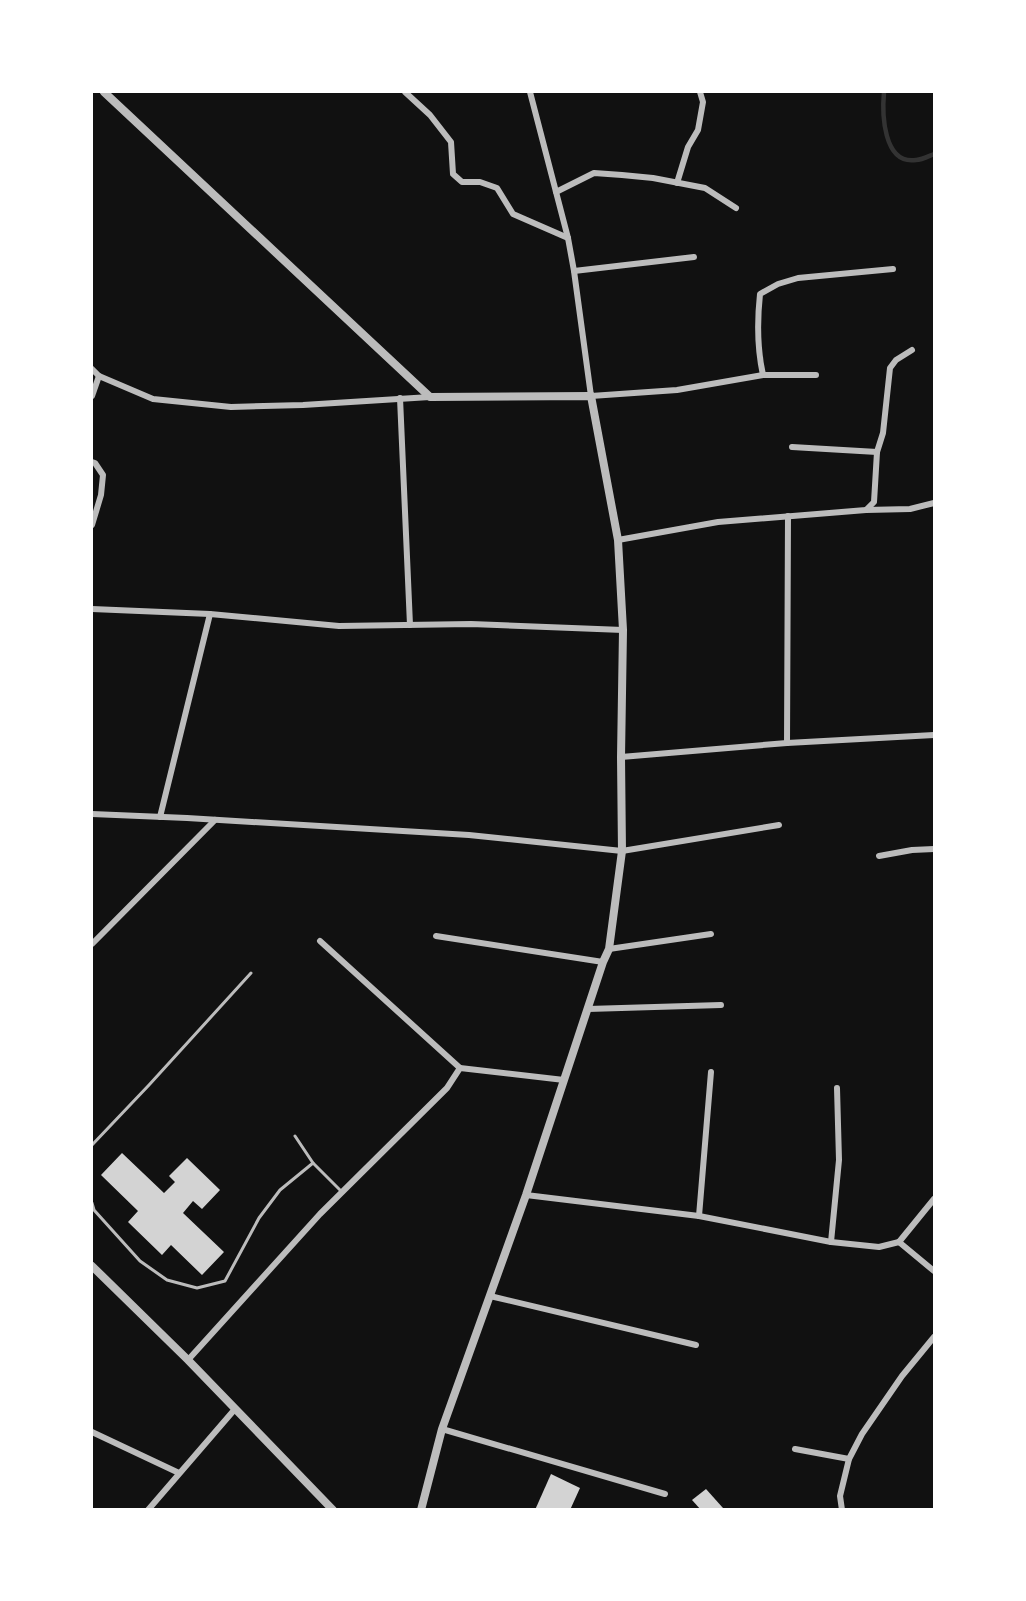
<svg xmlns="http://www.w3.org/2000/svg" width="1026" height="1601" viewBox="0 0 1026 1601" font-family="Bitter,serif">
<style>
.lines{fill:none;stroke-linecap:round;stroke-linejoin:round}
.stream{stroke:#333;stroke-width:4.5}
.building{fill:#d3d3d3}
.service{stroke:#bcbcbc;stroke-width:3}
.minor{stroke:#bcbcbc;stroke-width:6}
.tertiary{stroke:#bcbcbc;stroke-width:8}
</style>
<rect width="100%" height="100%" fill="#111"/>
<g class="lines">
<!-- stream -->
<path class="stream" d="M884 92C882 113 883 165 916 160 922 160 929 156 934 154"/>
</g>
<!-- building -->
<g class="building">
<path d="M122 1153 164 1193 175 1182 169 1176 187 1158 220 1190 202 1209 193 1201 183 1213 224 1252 202 1275 171 1245 162 1255 128 1222 138 1211 101 1175Z"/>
<path d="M551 1474 580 1488 570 1510H535Z"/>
<path d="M706 1489 723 1508 721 1510H701L692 1500Z"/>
</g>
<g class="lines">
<!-- service -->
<g class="service">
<path d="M92 1145 149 1085 251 973"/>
<path d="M313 1163 341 1191"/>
<path d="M92 1203 94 1210 140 1261 167 1280 197 1288 225 1281 259 1218 280 1190 313 1163 295 1136"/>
</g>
<!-- minor -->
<g class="minor">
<path d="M405 92 430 115 451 142 453 174 462 182H480L497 188 513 214 568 238"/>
<path d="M530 92 568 238 574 271 591 396 677 390 763 375H816"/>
<path d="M677 183 688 147 698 130 703 102 700 92"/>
<path d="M556 192 594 173 622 175 653 178 705 188 736 208"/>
<path d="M574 271 694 257"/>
<path d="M92 369 99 376 153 399 231 407 303 405 430 397"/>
<path d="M763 375C757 348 757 322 760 294L778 284 798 278 893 269"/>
<path d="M92 396 99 376"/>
<path d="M400 398 410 625"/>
<path d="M792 447 877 452"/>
<path d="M92 462 95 463 103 475 101 495 92 525"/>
<path d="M866 510 910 509 934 503"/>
<path d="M618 540 718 522 866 510 874 502 877 452 883 433 890 368 896 360 912 350"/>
<path d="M92 609 210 614 339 626 471 624 623 630"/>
<path d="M787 743 788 516"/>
<path d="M621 757 787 743 934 735"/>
<path d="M92 814 187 818 469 835 622 851 779 825"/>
<path d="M160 817 210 614"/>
<path d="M879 856 912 850 934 849"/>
<path d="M436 936 603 962"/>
<path d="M320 941 460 1068"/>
<path d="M92 944 215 820"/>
<path d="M609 949 711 934"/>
<path d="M588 1009 721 1005"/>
<path d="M526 1195 699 1216 831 1242 879 1247 899 1242"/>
<path d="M699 1216 711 1072"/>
<path d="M831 1242 839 1160 837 1088"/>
<path d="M899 1242 934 1199"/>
<path d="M899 1242 934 1271"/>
<path d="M490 1296 696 1345"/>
<path d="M188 1360 320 1214 447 1088 460 1068 564 1080"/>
<path d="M442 1429 665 1494"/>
<path d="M92 1432 179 1473"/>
<path d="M795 1449 849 1459"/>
<path d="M148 1510 235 1409"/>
<path d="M842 1510 840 1496 849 1459 862 1434 902 1376 934 1337"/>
</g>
<!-- tertiary -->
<g class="tertiary">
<path d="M104 92 430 397 591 396 618 540 623 630 621 757 622 851 609 949 603 962 526 1195 442 1429 421 1510"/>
<path d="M92 1266 188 1360 333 1510"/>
</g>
</g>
<!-- border -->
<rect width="1026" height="1601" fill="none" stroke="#ffffff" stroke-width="186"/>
</svg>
